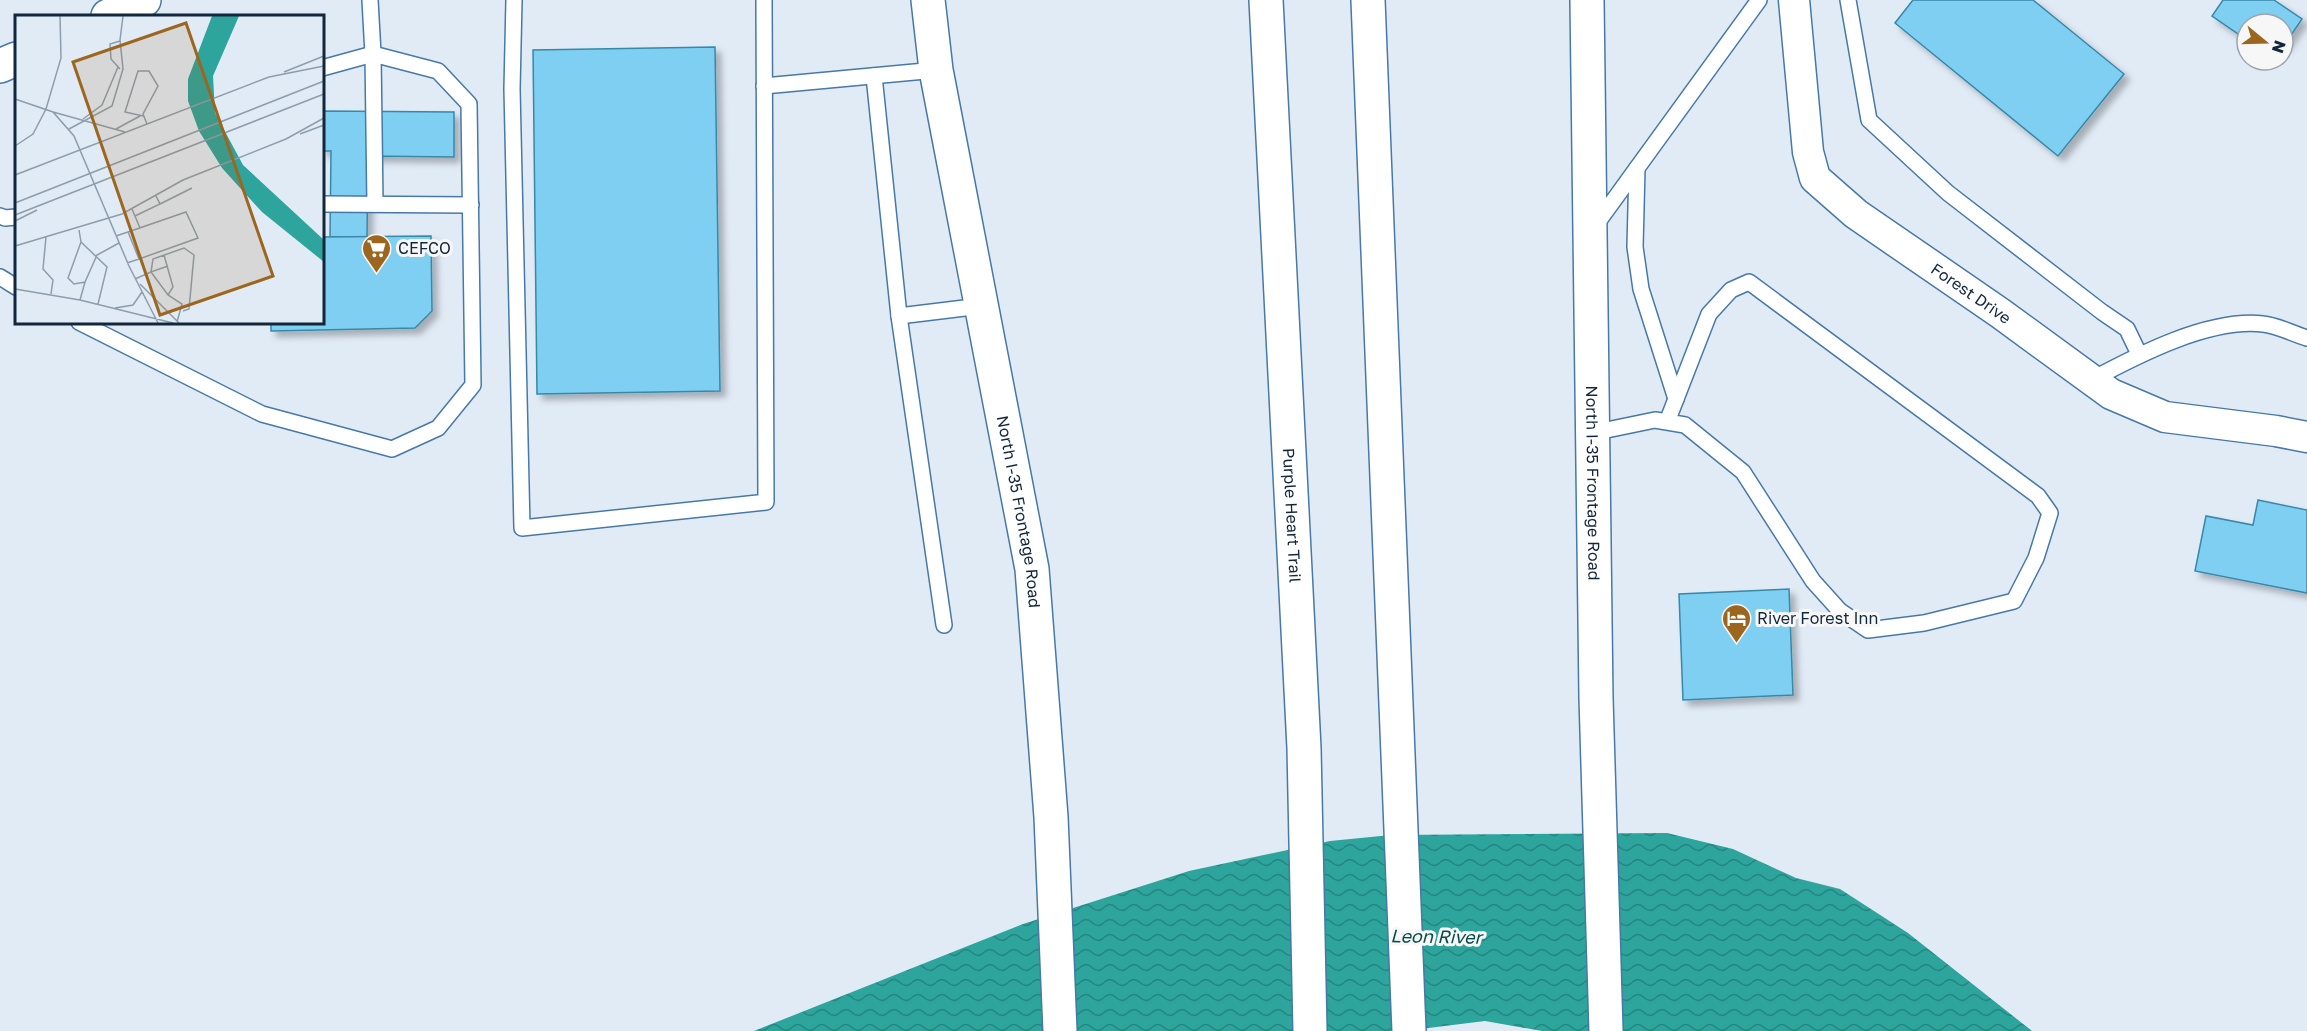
<svg xmlns="http://www.w3.org/2000/svg" width="2307" height="1031" viewBox="0 0 2307 1031" font-family="'Golos Text',sans-serif">
<style>
.water{fill:url(#water-waves)}
.building{fill:#7fcff2;stroke:#3788a9;stroke-width:1.5;filter:url(#shadow)}
.lines{fill:none;stroke-linecap:round;stroke-linejoin:round}
.service-casing{stroke:#4679a8;stroke-width:18}
.minor-casing{stroke:#4679a8;stroke-width:33}
.secondary-casing{stroke:#4679a8;stroke-width:36}
.motorway-casing{stroke:#4679a8;stroke-width:36}
.service{stroke:#fff;stroke-width:15}
.minor{stroke:#fff;stroke-width:30}
.secondary{stroke:#fff;stroke-width:33}
.motorway{stroke:#fff;stroke-width:33}
.labels{text-anchor:middle;stroke-width:6;stroke-linejoin:round;paint-order:stroke}
.poi-label{font-size:16px;fill:#12273b;stroke:#f7f7f7;text-anchor:start}
.street-label{font-size:16px;fill:#12273b;stroke:#f7f7f7}
.water-label{font-size:18px;font-style:italic;fill:#064c48;stroke:#f7f7f7}
.inset-road{fill:none;stroke:#8e9dab;stroke-width:1.5}
.view{fill:#9c661f;fill-opacity:0.15;stroke:#9c661f;stroke-width:3}
.inset-edge{fill:none;stroke:#12273b;stroke-width:3}
</style>
<defs>
<pattern id="water-waves" width="16" height="10" patternUnits="userSpaceOnUse" patternTransform="scale(1.5)"><rect width="16" height="10" fill="#2da49c"/><path d="M0 5q4-4 8 0t8 0" fill="none" stroke="#258680"/></pattern>
<filter id="shadow"><feDropShadow dx="5.5" dy="5.5" stdDeviation="3" flood-color="#0004"/></filter>
</defs>
<rect width="100%" height="100%" fill="#e1ebf6"/>
<!-- water -->
<path class="water" d="M1667 833 1733 849 1796 878 1840 889 1908 933 2032 1031H1542L1485 1021 1404 1031H754L1023 924 1189 871 1330 841 1391 835Z"/>
<!-- building -->
<g class="building">
<path d="M1913 0H2033L2124 74 2058 156 1895 23Z"/>
<path d="M2223 0H2274L2302 19 2283 47V24H2247V40L2212 16Z"/>
<path d="M715 47 720 391 537 394 533 50Z"/>
<path d="M322 111 454 112V157L368 156 367 237H330L331 151H322Z"/>
<path d="M431 236 432 311 415 328 271 331V322H322V237Z"/>
<path d="M2258 500 2307 510V593L2195 571 2206 516 2253 525Z"/>
<path d="M1789 589 1793 695 1683 700 1679 594Z"/>
</g>
<g class="lines">
<defs>
<g id="service">
<path d="M514 0 512 89 522 528 766 502 764 0"/>
<path d="M1848 0 1869 120 1948 193 2102 312 2127 329 2139 354"/>
<path d="M322 68 373 54 370 0"/>
<path d="M874 76 899 316 981 306"/>
<path d="M764 86 936 70"/>
<path d="M1637 168 1635 247 1641 289 1676 399"/>
<path d="M322 204 471 205"/>
<path d="M0 216 5 218 16 217"/>
<path d="M1595 226 1759 0"/>
<path d="M0 277 16 287"/>
<path d="M899 316 944 625"/>
<path d="M79 322 262 414 392 449 438 428 473 385 469 104 438 71 373 54 375 204"/>
<path d="M2091 380C2138 355 2209 318 2263 324 2277 325 2293 334 2307 338"/>
<path d="M1592 433 1655 420 1685 425 1743 472 1813 581 1840 611 1868 630 1924 623 2014 601 2036 558 2050 513 2038 496 1749 282 1731 290 1709 314 1667 422"/>
</g>
<g id="minor">
<path id="s1" d="M1794 0 1808 152 1815 178 1856 214 2000 313 2111 394 2165 417 2276 431 2307 437"/>
</g>
<g id="secondary">
<path id="s2" d="M928 0 936 70 1032 569 1051 817 1060 1031"/>
<path id="s3" d="M1587 0 1596 698 1606 1031"/>
<path d="M108 16 144 0"/>
<path d="M0 66 16 59"/>
</g>
<g id="motorway">
<path id="s4" d="M1266 0 1304 748 1310 1031"/>
<path d="M1368 0 1409 1031"/>
</g>
</defs>
<!-- service casing -->
<use href="#service" class="service-casing"/>
<!-- minor casing -->
<use href="#minor" class="minor-casing"/>
<!-- secondary casing -->
<use href="#secondary" class="secondary-casing"/>
<!-- motorway casing -->
<use href="#motorway" class="motorway-casing"/>
<!-- service -->
<use href="#service" class="service"/>
<!-- minor -->
<use href="#minor" class="minor"/>
<!-- secondary -->
<use href="#secondary" class="secondary"/>
<!-- motorway -->
<use href="#motorway" class="motorway"/>
</g>
<!-- icons -->
<defs>
<symbol id="supermarket-pin" viewBox="-11 -11 22 30"><path d="M0 17L-7.5 6A9.5 9.5 0 1 1 7.5 6Z" fill="#9c661f" stroke="#f7f7f7"/><path d="M-6-5.5h2.5l.6 2H6L4.5 2H-2.5L-4.4-4H-6ZM-1.5 3.2a1.3 1.3 0 1 0 .1 0ZM3 3.2a1.3 1.3 0 1 0 .1 0Z" fill="#fff"/></symbol>
<symbol id="hotel-pin" viewBox="-11 -11 22 30"><path d="M0 17L-7.5 6A9.5 9.5 0 1 1 7.5 6Z" fill="#9c661f" stroke="#f7f7f7"/><path d="M-6-4.5h1.5V1H6V5H4.5V3h-9V5H-6ZM-4 0a1.8 1.8 0 1 1 3.6 0ZM.5 0V-2.5h3Q6-2.5 6 0Z" fill="#fff"/></symbol>
</defs>
<g fill-rule="evenodd">
<use href="#supermarket-pin" x="360" y="232" width="33" height="45"/>
<use href="#hotel-pin" x="1720" y="602" width="33" height="45"/>
</g>
<g class="labels">
<!-- poi labels -->
<g class="poi-label">
<text x="398" y="254">CEFCO</text>
<text x="1757" y="624">River Forest Inn</text>
</g>
<!-- street labels -->
<g class="street-label">
<text dy="6" stroke="none"><textPath href="#s1" startOffset="374">Forest Drive</textPath></text>
<text dy="6" stroke="none"><textPath href="#s3" startOffset="483">North I-35 Frontage Road</textPath></text>
<text dy="6" stroke="none"><textPath href="#s2" startOffset="520">North I-35 Frontage Road</textPath></text>
<text dy="6" stroke="none"><textPath href="#s4" startOffset="516">Purple Heart Trail</textPath></text>
</g>
<!-- water labels -->
<g class="water-label">
<text transform="translate(1436 937) rotate(1)" y="6">Leon River</text>
</g>
</g>
<!-- overview -->
<g transform="translate(15 15)">
<rect width="309" height="309" fill="#e1ebf6"/>
<path d="M197 1H224L198 61 200 98 228 150 309 225V247L247 197 207 153 184 116 173 86V64Z" fill="#2da49c"/>
<path class="inset-road" d="M105 54 96 44 95 29 105 26M269 57 309 41M254 62 309 51M0 84 38 97 59 121 114 251 143 308M38 97 110 117M128 101 110 97 123 56H134L143 71 128 99 132 109M68 104 87 90 103 52M54 114 97 91 108 54 105 25 108 1M101 114 125 101M285 119 309 110M271 124 309 103M0 131 18 119 31 94 46 43 45 1M0 160 254 62M0 188 309 66M145 189 177 173M117 194 125 213M0 200 309 79M120 201 145 189 141 181M0 206 22 195M64 215 66 227 53 263 59 269 70 267 82 240 104 228M113 217 171 197 183 223 124 244M101 221 113 217 124 244 112 248M31 222 28 254 38 265 36 279M66 227 92 252 83 289M0 231 107 199 168 165 271 124M149 240 158 272 153 280M153 251 136 257 138 244 169 233 179 240 174 294 168 296M120 264 136 257 153 280 167 289 162 307M125 269 164 308M0 274 65 285 158 308M65 285 70 267M100 293 118 290 127 277"/>
<path class="view" d="M171 8 258 261 145 300 58 47Z"/>
<rect width="309" height="309" class="inset-edge"/>
</g>
<!-- north arrow -->
<g transform="translate(2265 42) rotate(109)"><circle r="28" fill="#f7f7f7" stroke="#9ba4ac" stroke-width="1.5"/>
<path d="M0-4.5L10 22L0 15L-10 22Z" fill="#9c661f"/>
<text y="-9" font-size="16" font-weight="bold" text-anchor="middle" fill="#12273b">N</text>
</g>
</svg>
